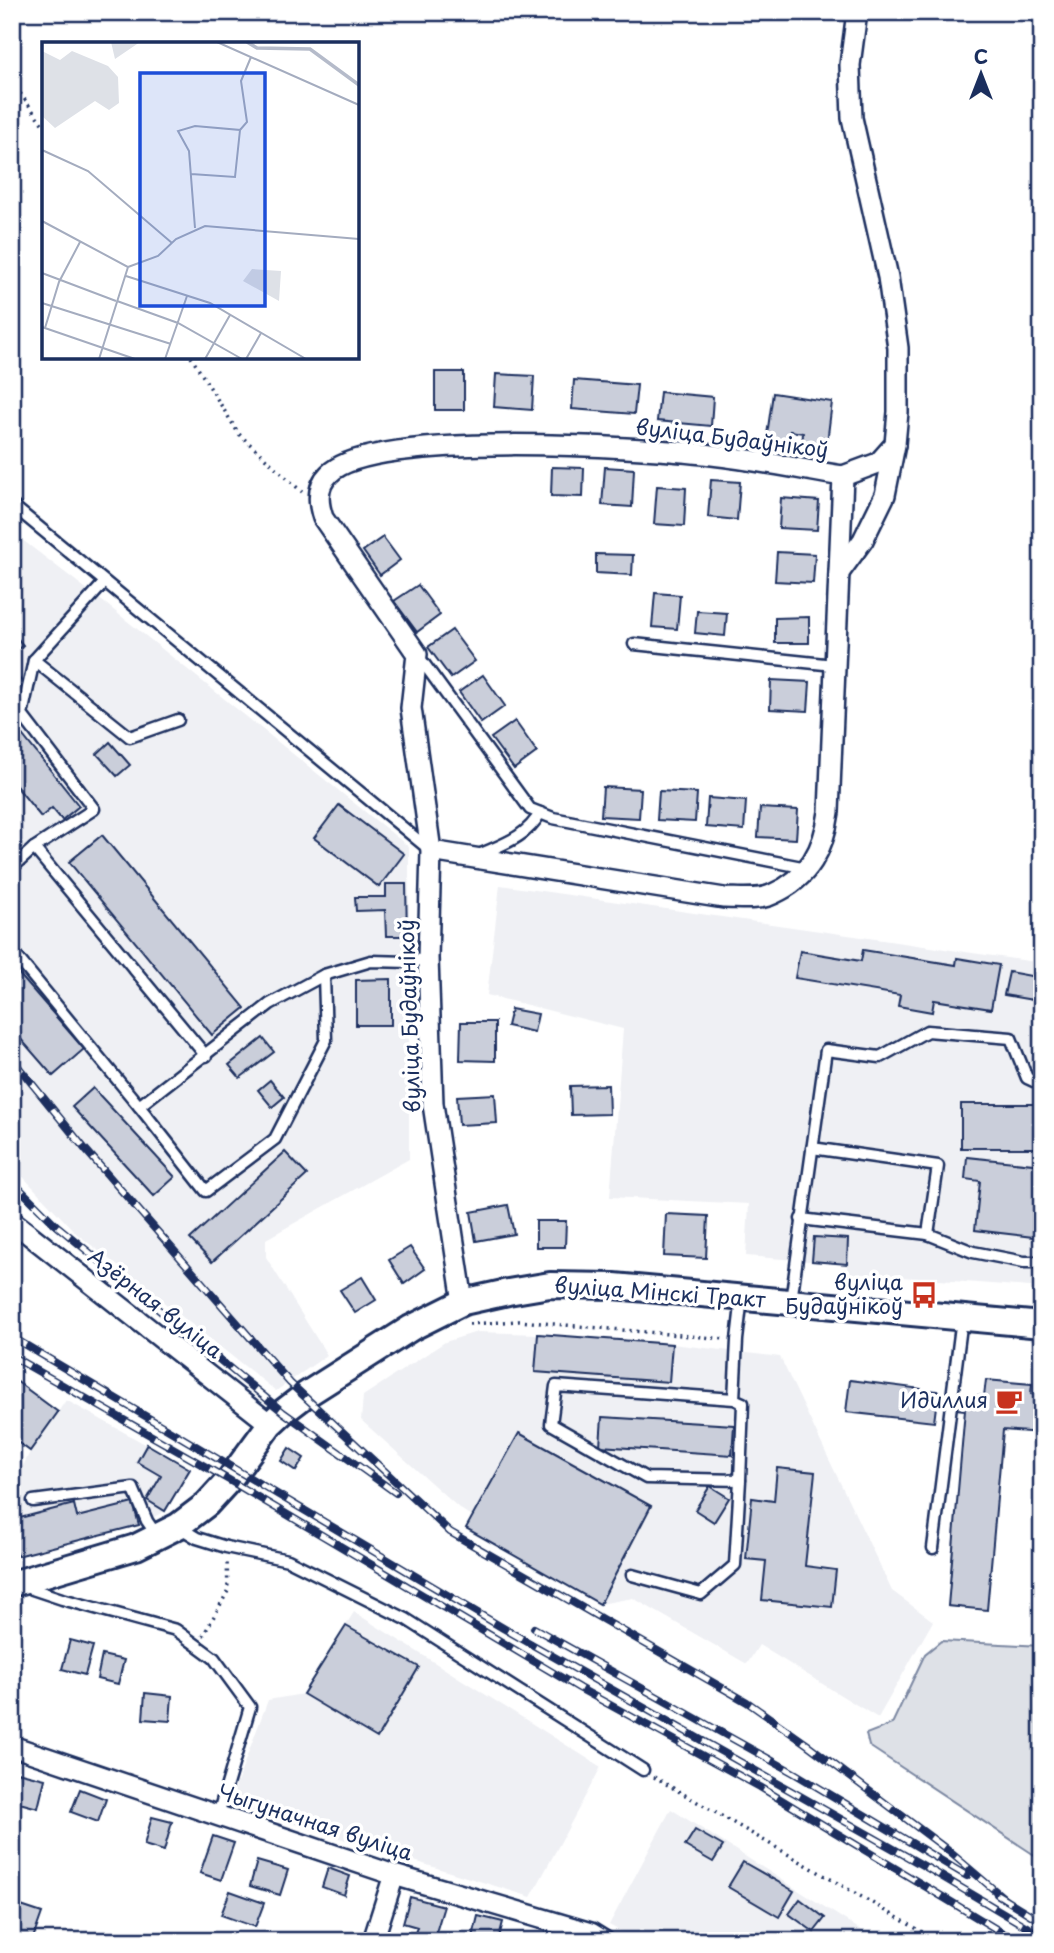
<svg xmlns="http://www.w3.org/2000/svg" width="1054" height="1953" viewBox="0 0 1054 1953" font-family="'Playpen Sans',sans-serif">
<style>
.built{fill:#eff0f4}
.green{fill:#dee1e7;stroke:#7c88a2;stroke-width:2}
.building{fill:#caceda;stroke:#1b2f5e;stroke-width:2}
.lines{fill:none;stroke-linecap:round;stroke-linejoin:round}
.service-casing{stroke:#1b2f5e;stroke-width:15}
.minor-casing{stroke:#1b2f5e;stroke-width:24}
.tertiary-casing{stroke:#1b2f5e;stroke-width:30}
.path{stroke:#1b2f5e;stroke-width:3.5;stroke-dasharray:2 5;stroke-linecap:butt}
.service{stroke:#fff;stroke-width:10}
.minor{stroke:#fff;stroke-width:19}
.tertiary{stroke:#fff;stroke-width:24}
.rail-casing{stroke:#1b2f5e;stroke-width:8}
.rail{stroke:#fff;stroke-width:5;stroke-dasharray:16;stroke-linecap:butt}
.labels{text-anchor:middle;stroke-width:7;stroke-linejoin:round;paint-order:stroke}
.street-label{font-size:21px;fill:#1b2f5e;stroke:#fff}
.poi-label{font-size:21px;fill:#1b2f5e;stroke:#fff;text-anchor:end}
.inset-river{fill:none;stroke:#b5bbca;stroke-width:3.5}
.inset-road{fill:none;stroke:#a4acbf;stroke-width:2}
.view{fill:#1d4ed8;fill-opacity:0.15;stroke:#1d4ed8;stroke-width:3.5}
.inset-edge{fill:none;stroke:#1b2f5e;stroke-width:3.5}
</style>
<rect width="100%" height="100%" fill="#fff"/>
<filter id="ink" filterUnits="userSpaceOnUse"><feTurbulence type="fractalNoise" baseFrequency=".0143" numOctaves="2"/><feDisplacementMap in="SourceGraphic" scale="14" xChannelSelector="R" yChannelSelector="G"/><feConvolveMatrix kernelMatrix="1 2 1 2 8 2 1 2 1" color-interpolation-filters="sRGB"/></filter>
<g filter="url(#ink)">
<!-- built -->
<g class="built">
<path d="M12 532 106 604 409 847V1159L266 1239V1257L327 1355 276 1391 76 1233 12 1165Z"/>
<path d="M500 885 1042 963V1288L850 1273 846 1264 746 1256 749 1204 610 1197 623 1029 487 995Z"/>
<path d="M477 1332 538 1334 672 1344 780 1357 892 1591 933 1621 878 1718 759 1645 747 1664 633 1598 600 1604 466 1528 471 1516 459 1508 361 1420 363 1396 445 1342Z"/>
<path d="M12 1378 58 1412 66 1400 190 1469 165 1511 139 1525 12 1557V1488L30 1452 12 1438Z"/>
<path d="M354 1612 601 1767 531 1897 229 1804 268 1700 303 1694Z"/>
<path d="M671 1809 878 1941H638L609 1925Z"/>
</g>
<!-- green -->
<path class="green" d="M941 1641 1042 1646V1860L869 1746 866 1734 892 1724 925 1654Z"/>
<!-- building -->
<g class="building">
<rect x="435" y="372" width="29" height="38"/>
<path d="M496 374 534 376 532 410 494 407Z"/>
<path d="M574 380 637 385 634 414 572 409Z"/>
<path d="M660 392 713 397 711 426 657 421Z"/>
<path d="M773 393 832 402 826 451 802 447 803 433 790 431 787 446 766 442Z"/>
<path d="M552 467 584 468 583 497 551 496Z"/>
<path d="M605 467 634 469 632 507 602 505Z"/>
<path d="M711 480 740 482 737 520 708 517Z"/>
<path d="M657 486 686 488 684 526 654 524Z"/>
<path d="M781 498 819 501 817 530 779 528Z"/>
<path d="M383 537 400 560 380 575 363 551Z"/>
<path d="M777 552 815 554 813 583 775 581Z"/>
<path d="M596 554 633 555 632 575 596 573Z"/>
<path d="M418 585 440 615 417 632 394 601Z"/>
<path d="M655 593 680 595 677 629 652 627Z"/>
<path d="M697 611 727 613 725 636 695 633Z"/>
<path d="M809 617V643H775V618Z"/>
<path d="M452 630 475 661 451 678 428 647Z"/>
<path d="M12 632 23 645 12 654Z"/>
<path d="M12 670 24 684 12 693Z"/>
<path d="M483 675 505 706 481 723 459 692Z"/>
<path d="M771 680 810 682 808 711 770 709Z"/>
<path d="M515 721 537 752 514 769 491 738Z"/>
<path d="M12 722 79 806 62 820 52 808 41 817 12 781Z"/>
<path d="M110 742 130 765 117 776 97 754Z"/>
<path d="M603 787 641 789 639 818 601 816Z"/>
<path d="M659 791 697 793 695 822 657 820Z"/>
<path d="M708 798 746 801 744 830 706 827Z"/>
<path d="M339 805 404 854 379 887 314 838Z"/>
<path d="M760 808 798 810 796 839 758 837Z"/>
<path d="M102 835 245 1008 212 1035 69 862Z"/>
<path d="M386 884H406L407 936H386L385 910 356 911 355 897H386Z"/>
<path d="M863 950 956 965 957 958 999 965 991 1009 934 1000 932 1012 898 1006 900 995 795 978 800 951 861 961Z"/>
<path d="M12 966 84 1049 53 1076 12 1029Z"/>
<path d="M1009 972 1042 978 1039 1001 1004 995Z"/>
<path d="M391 979V1025H356V980Z"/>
<path d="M511 1009 538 1014 534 1032 507 1026Z"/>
<path d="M461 1022H495V1061L460 1060Z"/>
<path d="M263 1038 274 1052 240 1078 229 1065Z"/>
<path d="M270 1080 284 1097 272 1107 258 1090Z"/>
<path d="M608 1085 609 1114 571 1115 570 1086Z"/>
<path d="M93 1088 175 1177 154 1196 72 1107Z"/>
<path d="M495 1094 497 1123 459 1125 457 1096Z"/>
<rect x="961" y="1104" width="81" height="44"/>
<path d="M285 1152 307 1175 212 1262 190 1239Z"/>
<path d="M967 1157 1042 1165V1238L975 1230 980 1181 965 1179Z"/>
<path d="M508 1205 514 1234 476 1241 471 1212Z"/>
<path d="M666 1214 708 1216 706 1258 664 1256Z"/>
<path d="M536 1221H566L565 1247H536Z"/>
<path d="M814 1237 848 1239 847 1264 812 1261Z"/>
<path d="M410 1247 425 1269 404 1284 389 1260Z"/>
<path d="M362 1277 376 1300 355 1313 340 1290Z"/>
<path d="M538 1334 672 1344 669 1382 535 1372Z"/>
<path d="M12 1378 58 1412 30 1451 12 1438Z"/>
<path d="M850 1380 938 1391 934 1422 846 1412Z"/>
<path d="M986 1380 1032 1384 1031 1394 1042 1395V1433L1003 1430 987 1610 948 1606 965 1410 957 1409 958 1394 984 1396Z"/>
<path d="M602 1417 734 1425 732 1455 600 1446Z"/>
<path d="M519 1433 651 1506 600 1604 466 1528Z"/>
<path d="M147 1444 190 1469 165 1511 147 1500 161 1476 137 1462Z"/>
<path d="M289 1448 304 1458 296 1471 281 1461Z"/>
<path d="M777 1468 815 1472 805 1566 836 1570 832 1607 762 1600 766 1561 746 1559 752 1498 774 1501Z"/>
<path d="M710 1486 729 1498 714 1522 695 1510Z"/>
<path d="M133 1503 139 1525 17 1556 12 1537V1520L74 1504 77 1517Z"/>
<path d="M346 1626 419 1667 377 1738 303 1694Z"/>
<path d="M70 1640 93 1646 85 1675 62 1669Z"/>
<path d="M102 1655 124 1660 118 1684 97 1679Z"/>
<path d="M145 1693 172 1696 170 1721 143 1719Z"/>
<path d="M17 1772 45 1779 38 1808 12 1801Z"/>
<path d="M80 1789 106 1799 98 1822 71 1812Z"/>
<path d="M152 1817 172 1822 164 1851 144 1845Z"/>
<path d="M695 1830 723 1846 713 1862 685 1846Z"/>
<path d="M213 1836 234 1843 221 1880 200 1873Z"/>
<path d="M257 1861 288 1870 280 1895 250 1886Z"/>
<path d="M743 1862 794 1891 779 1917 728 1887Z"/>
<path d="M328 1868 350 1876 344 1895 322 1887Z"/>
<path d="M230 1891 264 1903 255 1927 221 1915Z"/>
<path d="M410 1897 444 1906 434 1939 415 1933 417 1927 403 1923Z"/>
<path d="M800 1899 825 1918 814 1932 789 1914Z"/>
<path d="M21 1906 42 1913 32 1941H12V1930Z"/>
<path d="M478 1916 503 1922 498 1941H472Z"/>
<path d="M139 1933 159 1940V1941H136Z"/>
</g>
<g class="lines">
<defs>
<g id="service">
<path d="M12 505 430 850"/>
<path d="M634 644 834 665"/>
<path d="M419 657 530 809 553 818 807 868"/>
<path d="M34 660 130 737 178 720"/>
<path d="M34 848 94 809 22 715 34 660 104 583"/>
<path d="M479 855C503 844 527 837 540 813"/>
<path d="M12 868 34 848 206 1056"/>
<path d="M12 951 139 1106 270 1004 324 975 371 961 410 962 428 958"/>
<path d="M139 1106 206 1191 275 1139 326 1040 324 975"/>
<path d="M812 1148 938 1166 928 1234"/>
<path d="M801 1219 928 1234 973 1252 1024 1262H1042"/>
<path d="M791 1301 826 1050 880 1057 927 1031 1011 1038 1027 1078 1042 1085"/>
<path d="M734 1399 743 1403 740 1480 646 1478 551 1424 556 1386 734 1399 737 1340 742 1297"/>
<path d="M33 1501 133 1488 147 1521 158 1537"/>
<path d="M179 1527 197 1538 226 1547 288 1560 406 1619 643 1770"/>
<path d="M933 1548 962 1318"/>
<path d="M632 1575 701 1594 735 1565 740 1480"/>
<path d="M27 1584 32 1589 62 1599 176 1630 214 1658 250 1707 218 1815"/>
</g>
<g id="minor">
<path d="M843 476 878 463 895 444 898 412V348L888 277 852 118 850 65 857 12"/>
<path d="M839 573 863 540 885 495 895 445"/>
<path d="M431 851 724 898C739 898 759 901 773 894 809 878 824 849 829 812L843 476C800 469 756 460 712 455 646 447 371 429 329 474 316 487 318 503 323 518L417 654 411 708 431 851 428 958 433 1104 463 1302"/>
<path d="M12 1221 270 1424"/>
<path d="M12 1746 394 1875 591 1933 604 1941"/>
<path d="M373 1941 394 1875"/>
</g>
<path id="tertiary" d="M12 1584 136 1547 178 1526 207 1504 229 1480 270 1424 283 1412 304 1396 411 1328 463 1302 508 1292 550 1285 614 1286 1042 1325"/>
</defs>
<!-- service casing -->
<use href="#service" class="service-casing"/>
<!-- minor casing -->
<use href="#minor" class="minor-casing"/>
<!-- tertiary casing -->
<use href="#tertiary" class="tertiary-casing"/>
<!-- path -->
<g class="path">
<path d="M12 82 44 126"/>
<path d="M191 357 239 434 302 492"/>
<path d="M469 1324 519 1321 726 1339"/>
<path d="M203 1636 228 1591 227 1560"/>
<path d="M654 1777 938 1941"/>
</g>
<!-- service -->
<use href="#service" class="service"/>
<!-- minor -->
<use href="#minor" class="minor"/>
<!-- tertiary -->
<use href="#tertiary" class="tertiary"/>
<defs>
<g id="rail">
<path d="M12 1059 85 1149 290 1383 450 1532 747 1702 808 1745 945 1848 1005 1899"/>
<path d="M12 1181 56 1225 283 1412 396 1493"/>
<path d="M12 1337 503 1628 931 1870 1042 1936"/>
<path d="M15 1358 229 1480 579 1688 760 1787 1016 1941"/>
<path d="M534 1628 794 1773 967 1876"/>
<path d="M997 1894 1042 1922"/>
</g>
</defs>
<!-- rail casing -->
<use href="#rail" class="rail-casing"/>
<!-- rail -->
<use href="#rail" class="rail"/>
</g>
</g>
<!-- icons -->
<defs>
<symbol id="bus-bare" viewBox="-9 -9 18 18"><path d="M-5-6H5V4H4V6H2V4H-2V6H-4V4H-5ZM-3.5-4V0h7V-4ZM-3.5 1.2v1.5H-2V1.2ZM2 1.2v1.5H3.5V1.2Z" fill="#c8321e" stroke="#fff" stroke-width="2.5" paint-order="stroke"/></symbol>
<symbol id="cafe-bare" viewBox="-9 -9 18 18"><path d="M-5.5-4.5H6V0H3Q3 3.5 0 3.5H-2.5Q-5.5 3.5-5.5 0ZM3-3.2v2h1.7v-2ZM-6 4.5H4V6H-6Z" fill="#c8321e" stroke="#fff" stroke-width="2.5" paint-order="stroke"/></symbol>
</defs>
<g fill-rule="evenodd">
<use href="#bus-bare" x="905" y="1276" width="38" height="38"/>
<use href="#cafe-bare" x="990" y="1382" width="38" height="38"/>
</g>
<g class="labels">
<!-- street labels -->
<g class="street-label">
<text transform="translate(732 439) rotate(7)" y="7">вуліца Будаўнікоў</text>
<text transform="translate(410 1016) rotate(-92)" y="7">вуліца Будаўнікоў</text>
<text transform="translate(660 1293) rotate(4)" y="7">вуліца Мінскі Тракт</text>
<text transform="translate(155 1304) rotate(38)" y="7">Азёрная вуліца</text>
<text transform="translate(315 1823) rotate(18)" y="7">Чыгуначная вуліца</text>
</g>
<!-- poi labels -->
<g class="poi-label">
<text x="903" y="1290">вуліца<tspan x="903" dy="24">Будаўнікоў</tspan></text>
<text x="988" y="1408">Идиллия</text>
</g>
</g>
<!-- overview -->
<g transform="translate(42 42)">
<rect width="317" height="317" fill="#fff"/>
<path d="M69 0H98L73 17ZM0 9 18 18 30 9 66 24 76 35 77 61 67 68 53 59 13 86 0 74ZM210 227 239 229 237 259 201 239Z" fill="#dee1e7"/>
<path class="inset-river" d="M205 0 215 6 268 7 317 43"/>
<path class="inset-road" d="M175 0 317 63M198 88 205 80 199 39 209 15M0 108 46 129 130 201M149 132 193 135 198 88 153 84 136 89 147 109 153 186M0 179 86 225 57 317M86 225 116 214 134 197 163 184 317 197M0 231 74 259M84 234 168 261 264 317M75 259 136 281 200 317M0 261 129 302M0 285 93 317M3 286 17 240 38 200M123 317 145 254M163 317 188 273M204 317 219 291"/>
<path class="view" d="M98 31H223V264H98Z"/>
<rect width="317" height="317" class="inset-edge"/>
</g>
<!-- margin -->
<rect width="1054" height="1953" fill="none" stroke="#fff" stroke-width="42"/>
<rect x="21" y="21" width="1012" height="1911" fill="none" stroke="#1b2f5e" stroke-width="2.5" filter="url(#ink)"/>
<!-- north arrow -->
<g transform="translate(981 74)" stroke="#ffffff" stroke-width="5" paint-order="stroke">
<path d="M0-5L12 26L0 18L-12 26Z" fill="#1b2f5e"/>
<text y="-10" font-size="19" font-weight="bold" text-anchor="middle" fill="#1b2f5e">С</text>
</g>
</svg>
